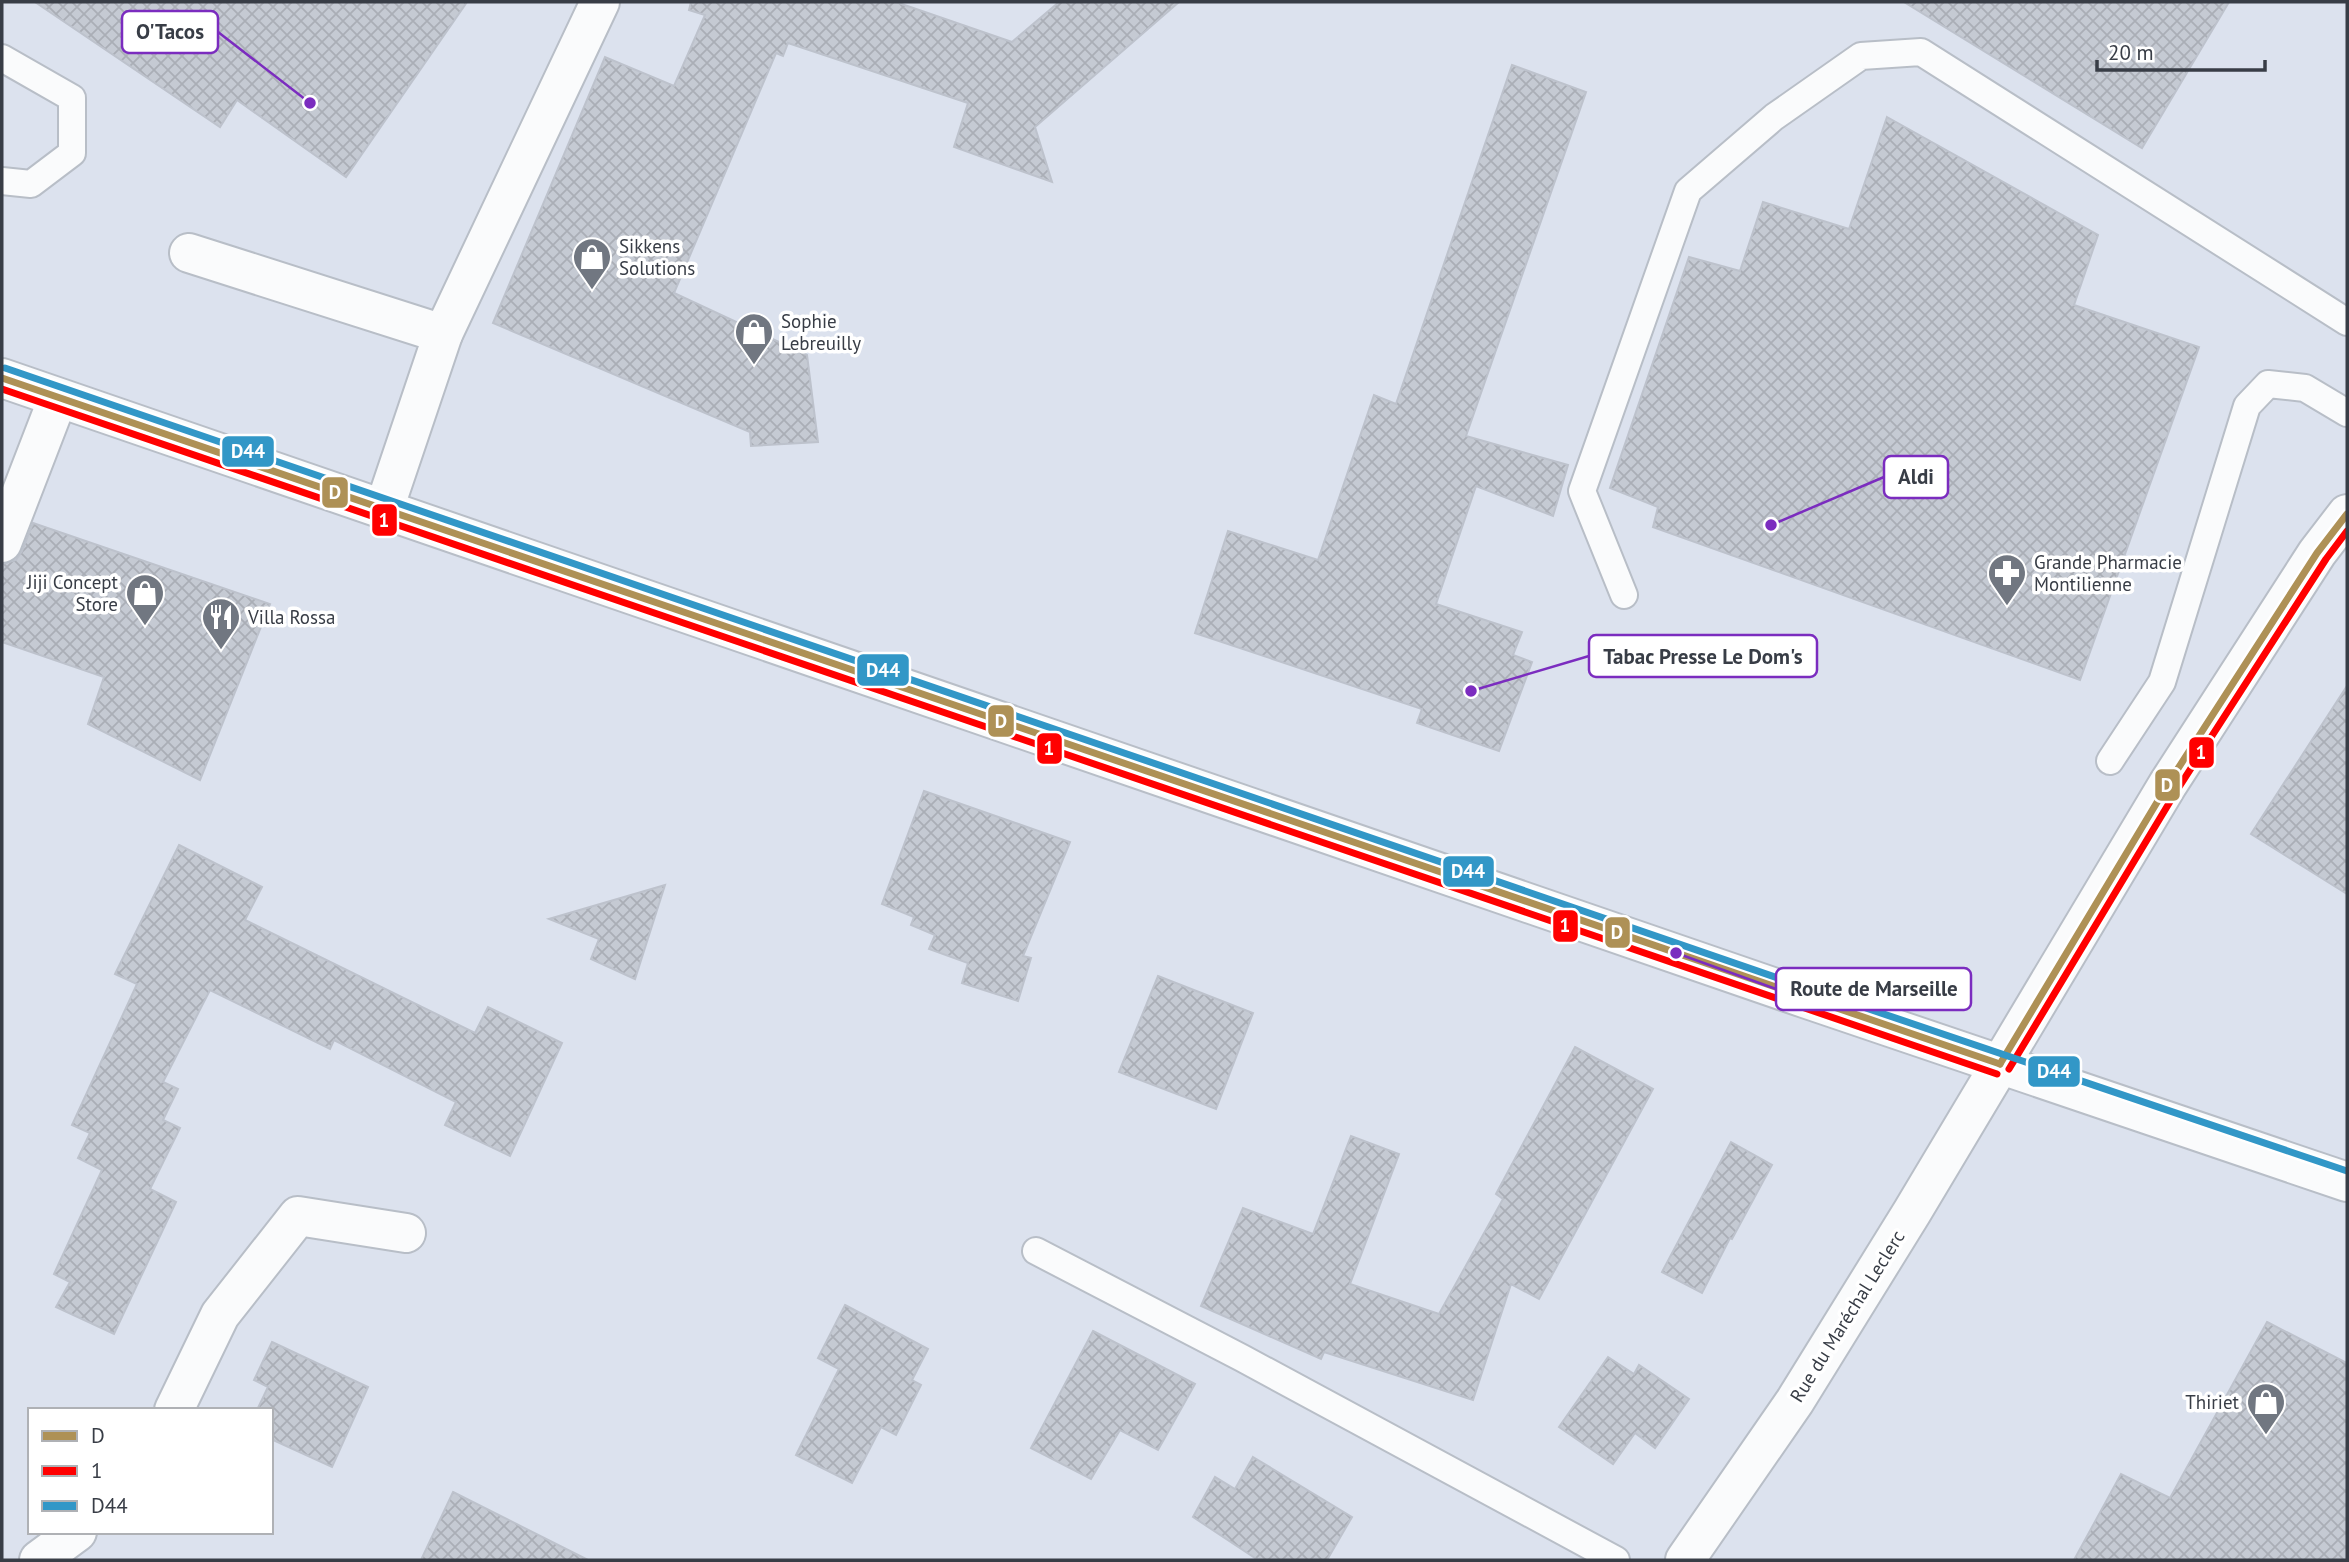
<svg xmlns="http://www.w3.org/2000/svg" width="2349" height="1562" viewBox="0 0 2349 1562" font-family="'PT Sans',sans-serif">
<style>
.building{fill:url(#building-cross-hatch);stroke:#bdc2cc;stroke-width:2}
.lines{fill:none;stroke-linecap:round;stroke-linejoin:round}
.lane-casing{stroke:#b8bec7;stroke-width:30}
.street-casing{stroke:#b8bec7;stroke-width:42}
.secondary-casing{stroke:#b8bec7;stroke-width:42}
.lane{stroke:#fafbfc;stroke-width:26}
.street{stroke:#fafbfc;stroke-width:38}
.secondary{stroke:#fafbfc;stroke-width:38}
.bus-1-casing{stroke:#fff;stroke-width:12}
.bus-2-casing{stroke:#fff;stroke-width:12}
.bus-3-casing{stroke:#fff;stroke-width:12}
.bus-1{stroke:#ae9156;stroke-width:7}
.bus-2{stroke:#f00;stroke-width:7}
.bus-3{stroke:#3297c7;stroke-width:7}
.labels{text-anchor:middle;stroke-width:7;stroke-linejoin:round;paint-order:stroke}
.poi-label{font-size:19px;fill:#383d46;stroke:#fff;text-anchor:start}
.street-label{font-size:19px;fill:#383d46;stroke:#fff}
.leader{fill:none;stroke:#7b2cbf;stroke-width:2.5}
.callout-dot{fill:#7b2cbf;stroke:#fff;stroke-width:2.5}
.callout{fill:#fff;stroke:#7b2cbf;stroke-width:2.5}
.callout-label{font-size:21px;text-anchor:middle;font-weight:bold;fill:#383d46}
.line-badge{stroke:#fff;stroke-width:2.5}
.badge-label{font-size:19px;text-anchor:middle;font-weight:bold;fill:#fff}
</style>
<defs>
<pattern id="building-cross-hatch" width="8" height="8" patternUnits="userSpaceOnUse" patternTransform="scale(1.75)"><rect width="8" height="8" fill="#c5cad3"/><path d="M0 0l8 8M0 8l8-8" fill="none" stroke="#aaaeb6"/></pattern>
</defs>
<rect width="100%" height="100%" fill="#dce2ee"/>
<!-- building -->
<g class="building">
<path d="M35 2H467L346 177 237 100 220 127Z"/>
<path d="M691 2H896L1012 42 1059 2H1179L1035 127 1052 182 954 147 968 103 788 43 783 56 776 53 674 293 807 355 818 442 751 446 750 432 493 323 605 57 674 86 705 15 689 10Z"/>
<path d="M1904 2H2229L2142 148Z"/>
<path d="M1512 65 1586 92 1466 436 1568 465 1553 516 1476 486 1436 604 1522 632 1513 655 1532 662 1499 751 1417 723 1422 709 1195 633 1228 531 1318 560 1374 395 1396 404Z"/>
<path d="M1887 117 2098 235 2074 305 2199 347 2080 680 1653 527 1658 507 1610 488 1689 257 1740 271 1763 202 1849 229Z"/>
<path d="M33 523 270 604 200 780 88 724 104 677 2 642V564L16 560 22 551Z"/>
<path d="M2347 686V894L2251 834Z"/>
<path d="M924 791 1070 842 1023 956 1031 958 1018 1001 962 983 968 963 929 949 935 935 911 925 914 917 882 904Z"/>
<path d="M179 845 262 887 245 920 475 1033 488 1007 562 1043 510 1156 445 1125 456 1102 334 1040 330 1049 210 990 163 1082 178 1089 163 1120 180 1128 150 1189 176 1202 114 1334 56 1307 70 1282 54 1274 102 1170 78 1158 90 1133 72 1125 137 984 115 974Z"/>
<path d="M665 885 635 979 591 959 599 939 549 919Z"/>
<path d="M1158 976 1253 1013 1216 1109 1119 1072Z"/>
<path d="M1575 1047 1653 1089 1539 1299 1511 1284 1473 1400 1324 1352 1321 1359 1201 1306 1243 1208 1313 1234 1351 1136 1399 1154 1350 1284 1439 1314 1503 1199 1496 1194Z"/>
<path d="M1731 1142 1772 1165 1732 1239 1730 1238 1702 1293 1662 1272Z"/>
<path d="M845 1305 928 1349 912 1380 921 1385 896 1435 881 1427 852 1483 796 1455 839 1369 818 1358Z"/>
<path d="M2267 1322 2347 1363V1560H2074L2121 1474 2170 1498Z"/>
<path d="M1093 1331 1195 1384 1158 1450 1120 1430 1091 1479 1031 1448Z"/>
<path d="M272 1342 368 1387 332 1467 271 1439V1410H257L268 1387 254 1380Z"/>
<path d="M1608 1357 1634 1374 1639 1365 1689 1399 1655 1448 1635 1433 1613 1464 1559 1427Z"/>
<path d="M1253 1457 1352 1517 1327 1560H1258L1193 1517 1215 1477 1235 1489Z"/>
<path d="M453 1492 588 1560H421Z"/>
</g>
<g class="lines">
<defs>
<g id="lane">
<path d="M2 58 72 98V153L31 184 2 181"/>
<path d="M1624 595 1582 491 1688 191 1774 117 1861 56 1921 52 2347 322"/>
<path d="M2110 761 2162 682 2247 406 2268 384 2305 388 2347 413"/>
<path d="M1036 1251 1242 1358 1616 1560"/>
</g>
<g id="street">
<path d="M189 253 443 334 384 509"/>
<path d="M443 334 600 2"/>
<path d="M2 543 58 398"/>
<path d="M174 1410 220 1315 298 1216 406 1233"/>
<path d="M39 1560 77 1532"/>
</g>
<g id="secondary">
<path d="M2 378 1807 999 2347 1182"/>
<path d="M1685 1560 1795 1401 1912 1212 2168 784 2317 553 2347 514"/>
</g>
</defs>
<!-- lane casing -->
<use href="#lane" class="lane-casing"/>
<!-- street casing -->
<use href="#street" class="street-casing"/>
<!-- secondary casing -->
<use href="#secondary" class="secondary-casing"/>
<!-- lane -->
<use href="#lane" class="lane"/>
<!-- street -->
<use href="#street" class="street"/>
<!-- secondary -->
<use href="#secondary" class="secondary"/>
<defs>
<g id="bus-1">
<path d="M2 378 2000 1064"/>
<path d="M2000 1064 2168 784 2317 553 2347 514"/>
</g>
<g id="bus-2">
<path d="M2 389 1997 1074"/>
<path d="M2009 1069 2177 790 2326 559 2347 531"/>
</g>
<path id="bus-3" d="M5 368 1810 989 2347 1171"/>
</defs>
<!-- bus-1 casing -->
<use href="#bus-1" class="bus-1-casing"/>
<!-- bus-2 casing -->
<use href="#bus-2" class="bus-2-casing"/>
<!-- bus-3 casing -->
<use href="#bus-3" class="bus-3-casing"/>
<!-- bus-1 -->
<use href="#bus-1" class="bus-1"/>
<!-- bus-2 -->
<use href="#bus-2" class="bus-2"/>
<!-- bus-3 -->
<use href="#bus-3" class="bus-3"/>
</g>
<!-- icons -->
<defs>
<symbol id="shop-pin" viewBox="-11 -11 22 30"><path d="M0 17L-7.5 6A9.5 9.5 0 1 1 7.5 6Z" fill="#717781" stroke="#fff"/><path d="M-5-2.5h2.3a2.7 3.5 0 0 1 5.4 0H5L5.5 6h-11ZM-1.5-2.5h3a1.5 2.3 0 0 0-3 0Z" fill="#fff"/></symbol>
<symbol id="pharmacy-pin" viewBox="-11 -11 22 30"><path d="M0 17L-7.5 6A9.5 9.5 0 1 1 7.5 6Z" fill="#717781" stroke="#fff"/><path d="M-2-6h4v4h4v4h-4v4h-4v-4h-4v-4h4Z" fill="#fff"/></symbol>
<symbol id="restaurant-pin" viewBox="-11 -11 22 30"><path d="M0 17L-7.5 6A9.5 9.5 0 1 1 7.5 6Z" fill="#717781" stroke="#fff"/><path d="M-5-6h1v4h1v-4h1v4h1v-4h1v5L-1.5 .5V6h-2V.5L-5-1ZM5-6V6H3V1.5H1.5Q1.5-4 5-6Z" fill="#fff"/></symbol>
</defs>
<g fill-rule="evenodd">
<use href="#shop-pin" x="570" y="235" width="44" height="60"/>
<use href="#shop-pin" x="732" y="310" width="44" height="60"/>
<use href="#pharmacy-pin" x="1985" y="551" width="44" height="60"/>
<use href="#shop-pin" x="123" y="571" width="44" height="60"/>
<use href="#restaurant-pin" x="199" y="595" width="44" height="60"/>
<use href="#shop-pin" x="2244" y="1380" width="44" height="60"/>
</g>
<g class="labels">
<!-- poi labels -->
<g class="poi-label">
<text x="619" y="253">Sikkens<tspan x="619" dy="22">Solutions</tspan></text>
<text x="781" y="328">Sophie<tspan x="781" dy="22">Lebreuilly</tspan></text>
<text x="2034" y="569">Grande Pharmacie<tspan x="2034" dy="22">Montilienne</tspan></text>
<text x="118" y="589" text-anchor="end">Jiji Concept<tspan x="118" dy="22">Store</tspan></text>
<text x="248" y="624">Villa Rossa</text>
<text x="2239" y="1409" text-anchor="end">Thiriet</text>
</g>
<!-- street labels -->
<g class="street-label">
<text transform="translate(1847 1316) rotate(-58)" y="7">Rue du Maréchal Leclerc</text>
</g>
</g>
<!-- callouts -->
<path class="leader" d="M310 103L218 32M1771 525L1884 477M1471 691L1589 656M1676 953L1776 989"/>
<g class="callout-dot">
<circle cx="310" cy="103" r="7"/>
<circle cx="1771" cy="525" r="7"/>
<circle cx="1471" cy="691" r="7"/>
<circle cx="1676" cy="953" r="7"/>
</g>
<g class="callout">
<rect x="122" y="11" width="96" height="42" rx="7"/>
<rect x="1884" y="456" width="64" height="42" rx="7"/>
<rect x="1589" y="635" width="228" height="42" rx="7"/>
<rect x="1776" y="968" width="195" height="42" rx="7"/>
</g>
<g class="callout-label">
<text x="170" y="39">O'Tacos</text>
<text x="1916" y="484">Aldi</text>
<text x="1703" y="664">Tabac Presse Le Dom's</text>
<text x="1874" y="996">Route de Marseille</text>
</g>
<g class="line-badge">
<rect x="221" y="435" width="54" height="33" rx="7" fill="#3297c7"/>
<rect x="321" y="476" width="28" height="33" rx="7" fill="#ae9156"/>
<rect x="371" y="503" width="27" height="34" rx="7" fill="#f00"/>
<rect x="856" y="653" width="54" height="34" rx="7" fill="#3297c7"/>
<rect x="987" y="704" width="28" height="34" rx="7" fill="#ae9156"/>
<rect x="1036" y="732" width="27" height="33" rx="7" fill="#f00"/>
<rect x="2188" y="736" width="27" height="33" rx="7" fill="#f00"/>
<rect x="2154" y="768" width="27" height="34" rx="7" fill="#ae9156"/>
<rect x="1442" y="855" width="53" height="33" rx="7" fill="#3297c7"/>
<rect x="1552" y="909" width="27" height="34" rx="7" fill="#f00"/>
<rect x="1604" y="916" width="27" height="33" rx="7" fill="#ae9156"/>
<rect x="2027" y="1055" width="54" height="33" rx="7" fill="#3297c7"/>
</g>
<g class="badge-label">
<text x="248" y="458">D44</text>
<text x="335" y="499">D</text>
<text x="384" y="527">1</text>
<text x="883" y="677">D44</text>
<text x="1001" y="728">D</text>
<text x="1049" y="755">1</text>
<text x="2201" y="759">1</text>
<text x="2167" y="792">D</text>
<text x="1468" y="878">D44</text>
<text x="1565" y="932">1</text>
<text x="1617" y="939">D</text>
<text x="2054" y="1078">D44</text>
</g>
<!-- border -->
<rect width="2349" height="1562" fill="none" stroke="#383d46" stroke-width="7"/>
<!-- legend -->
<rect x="28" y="1408" width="245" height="126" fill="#ffffff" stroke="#afb1b5" stroke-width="2"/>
<rect x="42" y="1431" width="35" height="10" fill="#ae9156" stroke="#afb1b5" stroke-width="2"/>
<text x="91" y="1443" font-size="21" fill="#383d46">D</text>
<rect x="42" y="1466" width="35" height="10" fill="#ff0000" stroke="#afb1b5" stroke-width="2"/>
<text x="91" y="1478" font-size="21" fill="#383d46">1</text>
<rect x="42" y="1501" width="35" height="10" fill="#3297c7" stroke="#afb1b5" stroke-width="2"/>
<text x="91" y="1513" font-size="21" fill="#383d46">D44</text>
<!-- scale -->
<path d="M2097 60v10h168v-10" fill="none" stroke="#383d46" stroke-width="3.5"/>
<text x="2108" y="60" font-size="21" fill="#383d46" stroke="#ffffff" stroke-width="5" paint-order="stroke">20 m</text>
</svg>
